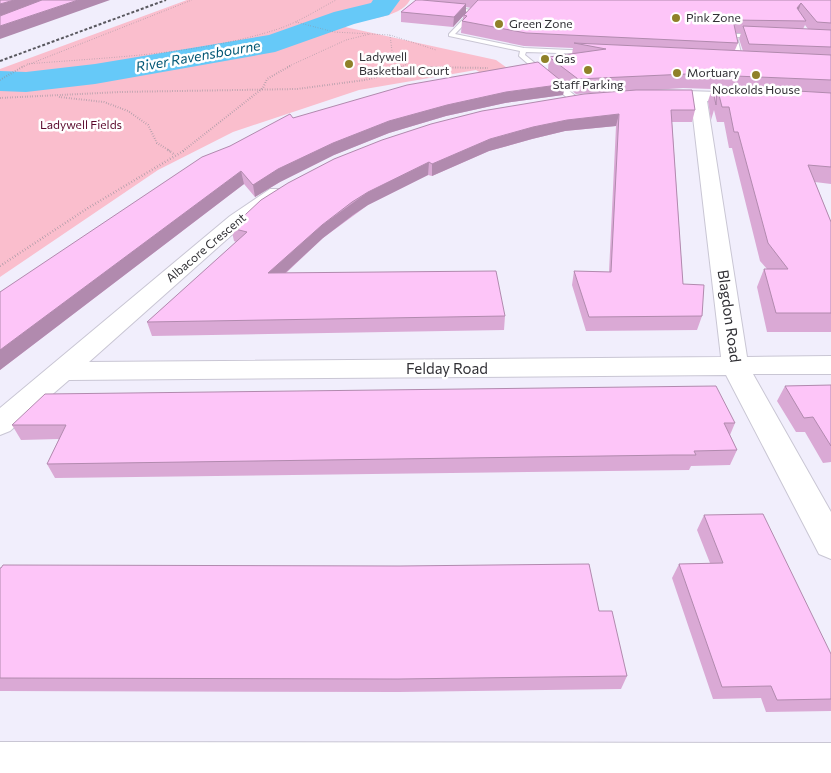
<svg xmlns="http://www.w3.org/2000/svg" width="831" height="773" viewBox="0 0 831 773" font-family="Commissioner,sans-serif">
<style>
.green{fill:#fabecd}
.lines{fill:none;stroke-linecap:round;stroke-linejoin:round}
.river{fill:#66c9f8;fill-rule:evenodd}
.service-casing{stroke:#c9c6d4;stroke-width:2}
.minor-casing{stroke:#c9c6d4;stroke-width:2}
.path-far2{stroke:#918f99;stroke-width:1;stroke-dasharray:0.5 2;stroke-linecap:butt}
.path-far1{stroke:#918f99;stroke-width:2;stroke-dasharray:0.5 2;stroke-linecap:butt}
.path{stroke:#918f99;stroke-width:2.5;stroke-dasharray:0.5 2.5;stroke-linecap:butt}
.service{fill:#fff;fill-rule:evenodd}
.minor{fill:#fff;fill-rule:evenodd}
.rail{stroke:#59585f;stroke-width:2;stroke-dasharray:3 2;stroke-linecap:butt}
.wall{fill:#daa9d5;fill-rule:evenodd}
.shaded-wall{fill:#b18aae}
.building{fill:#fdc5f8;stroke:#b18aae}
.poi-dot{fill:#8f8128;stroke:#fff;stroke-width:2}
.labels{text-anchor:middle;stroke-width:5;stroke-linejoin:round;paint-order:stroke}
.far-poi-label{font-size:12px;fill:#313035;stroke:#fff;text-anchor:start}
.far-park-label{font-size:12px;fill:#5a082b;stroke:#fff}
.far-street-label{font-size:12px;fill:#313035;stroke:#fff}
.far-water-label{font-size:14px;font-style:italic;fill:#005674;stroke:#fff}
.street-label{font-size:15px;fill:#313035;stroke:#fff}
</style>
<rect width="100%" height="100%" fill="#f1eefc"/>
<!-- green -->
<path class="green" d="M187 0H410C399 20 363 17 345 27L496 60 547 96 521 98 476 70 359 90 233 132 158 170 0 277V69Z"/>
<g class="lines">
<!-- river -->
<path class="river" d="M373 0H400L389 15 354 24 275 52 95 84 26 92 0 91V71L26 72 95 64 269 35 334 12 371 3Z"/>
<defs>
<g id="service">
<path d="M447 6 477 11 455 34 524 48 592 51 590 54 526 52 525 55 578 98V102H572L519 56 520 51 449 36V34L470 12 445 9Z"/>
<path d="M731 34H760L763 36 760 38 737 37 743 61 740 63 737 61Z"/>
</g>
<g id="minor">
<path d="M656 90 748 93 756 98 748 103 707 101 747 357 831 356V374H753L831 512V559L819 554 726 375 69 380 10 431 0 435V408L230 216 270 189H284L287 193 284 197 244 224 89 362 721 357 691 100 651 97 649 94Z"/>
<path d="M0 742 831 743V773H0Z"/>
</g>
</defs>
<!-- service casing -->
<use href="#service" class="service-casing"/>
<!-- minor casing -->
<use href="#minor" class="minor-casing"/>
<!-- path-far2 -->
<g class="path-far2">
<path d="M296 22 334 32 390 35 436 50"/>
<path d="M390 35 392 51 407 64 401 67"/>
<path d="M27 64C110 57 198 55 278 29 299 22 317 10 336 0"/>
<path d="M22 67 192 0"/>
<path d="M287 67 346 40 370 34"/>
<path d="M419 67H437"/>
</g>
<!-- path-far1 -->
<g class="path-far1">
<path d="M393 72 403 66"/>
<path d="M0 80 24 66"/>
<path d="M59 97 104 102 128 111 148 125 157 143 170 151"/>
<path d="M0 98 120 92 297 89 365 80 420 67 488 68"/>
<path d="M183 151 263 88 267 79 290 66"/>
</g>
<!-- path -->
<g class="path">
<path d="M168 150 175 155"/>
<path d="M0 266 88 208 185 150"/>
</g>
<!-- service -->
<use href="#service" class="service"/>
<!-- minor -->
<use href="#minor" class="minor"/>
<!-- rail -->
<path class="rail" d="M0 61 166 0"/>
</g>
<!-- wall -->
<g class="wall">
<path d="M416 0H831V184L815 182 831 222V332H767L757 287 764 269H767L760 261 732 148H729L724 122H717L714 110 711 120 708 101 712 89 683 88 654 90 695 110 692 122H672L683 284 702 316 697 330 586 331 572 285 574 271 609 272 616 126 565 131 532 139 489 151 432 176 428 175 368 205 323 238 286 273 505 316 504 330 152 336 147 322 236 242 234 241 231 228 609 92 576 94 565 85 563 95 505 103 446 116 389 133 334 155 280 182 255 197 244 184 0 370V292L230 146 293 118 548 70 549 57 572 54 573 48 524 46 461 33 462 21 463 20V16L453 27 401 22V12ZM466 7 471 8 466 13ZM805 25 808 29H803ZM736 33H741L739 39 743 51 735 50 738 43Z"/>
<path d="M831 385V462L823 463 805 432H796L777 401 785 386Z"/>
<path d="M735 423 730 435 737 450 730 465 691 466 689 470 55 478 47 464 59 439 21 440 12 425Z"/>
<path d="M704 515 831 654V711L766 712 761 698 713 699 672 578 679 564 710 563 697 530Z"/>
<path d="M0 568 599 611 627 676 621 689 399 692 0 691Z"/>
</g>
<!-- shaded-wall -->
<g class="shaded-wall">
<path d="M14 0H48L0 16V4Z"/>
<path d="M78 0H110L0 39V26Z"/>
<path d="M801 3 797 15V8Z"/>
<path d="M466 4V13L453 27 454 17Z"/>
<path d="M565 84 563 95 505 103 446 116 389 133 334 155 280 182 255 197 253 185 278 169 333 143 389 121 447 105 506 92Z"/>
<path d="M619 114 616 126 565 131 532 139 489 151 432 176V164L490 139 533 127 567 120Z"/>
<path d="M429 162 428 175 368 205 353 215 323 238 270 287 268 273 322 225 368 192Z"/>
<path d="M241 171 244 184 0 370V350Z"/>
</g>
<!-- building -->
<g class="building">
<path d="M0 0H14L0 4Z"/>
<path d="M42 0H78L0 26V16Z"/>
<path d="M416 0H422L466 4 454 17 401 12Z"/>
<path d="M478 0H831V23L817 22 801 3 797 8 806 21 733 20 738 43 526 33 462 21 467 16 464 15Z"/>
<path d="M743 26 831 30V47L749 44Z"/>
<path d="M574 43 831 55V80L687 74 578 79 549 57 606 49Z"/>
<path d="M538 62 565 84 506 92 447 105 389 121 333 143 278 169 253 185 241 171 0 350V292L202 157 230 146 290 114 293 118 407 85Z"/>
<path d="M712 86 831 93V167L808 165 831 222V313H776L764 269H788L768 243 738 132H734L729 107H722L717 87 716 105Z"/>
<path d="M636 90H692L695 110H671L683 284 704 285 702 316 589 317 574 271 611 272 619 114 567 120 533 127 490 139 432 164 429 162 368 192 352 202 322 225 268 273 496 271 505 316 147 322 247 232 231 228 261 200 288 183 334 159 382 140 431 124 482 111 584 94Z"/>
<path d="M831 385V446L813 417 804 418 785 386Z"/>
<path d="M716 386 735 423H724L737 450 694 451 696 455H673L47 464 66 425H12L45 394Z"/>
<path d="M763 514 831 654V699L777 700 771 686 722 687 679 564 723 563 704 515Z"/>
<path d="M589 564 599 611H612L627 676 398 679 0 678V568H1L3 565 400 566Z"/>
</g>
<!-- markers -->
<g class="poi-dot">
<circle cx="676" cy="18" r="5"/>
<circle cx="499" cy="24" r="5"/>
<circle cx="545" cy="59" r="5"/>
<circle cx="349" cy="64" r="5"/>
<circle cx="588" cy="70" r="5"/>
<circle cx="677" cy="73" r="5"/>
<circle cx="756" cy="75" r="5"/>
</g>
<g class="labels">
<!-- far-poi labels -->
<g class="far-poi-label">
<text x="686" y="22">Pink Zone</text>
<text x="509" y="28">Green Zone</text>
<text x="359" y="61">Ladywell<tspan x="359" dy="14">Basketball Court</tspan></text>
<text x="555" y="63">Gas</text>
<text x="687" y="77">Mortuary</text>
<text x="588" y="89" text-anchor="middle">Staff Parking</text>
<text x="756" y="94" text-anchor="middle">Nockolds House</text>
</g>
<!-- far-park labels -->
<g class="far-park-label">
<text x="81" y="129">Ladywell Fields</text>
</g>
<!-- far-street labels -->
<g class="far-street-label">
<text transform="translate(206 248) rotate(-40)" y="4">Albacore Crescent</text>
</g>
<!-- far-water labels -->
<g class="far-water-label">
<text transform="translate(198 56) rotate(-10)" y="5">River Ravensbourne</text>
</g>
<!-- street labels -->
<g class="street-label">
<text transform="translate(729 316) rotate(82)" y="5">Blagdon Road</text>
<text x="447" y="374">Felday Road</text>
</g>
</g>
</svg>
